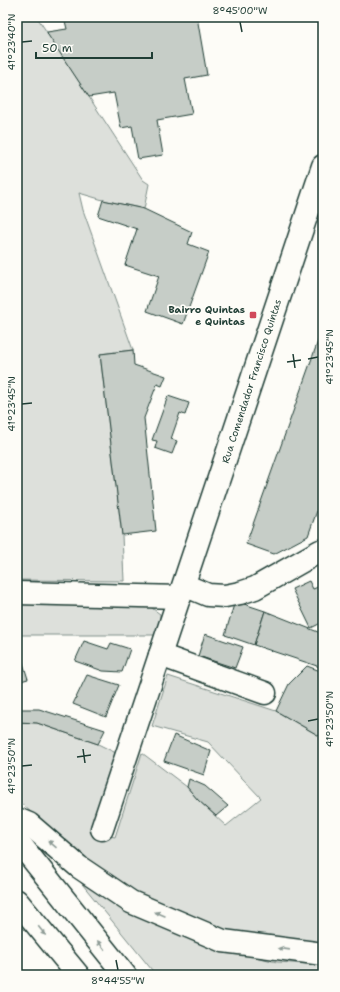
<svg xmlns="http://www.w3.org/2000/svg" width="340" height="992" viewBox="0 0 340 992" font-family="'Shantell Sans',sans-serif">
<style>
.green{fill:#dde0db;stroke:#7e8e88}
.building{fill:#c6cdc7;stroke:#1f3d34}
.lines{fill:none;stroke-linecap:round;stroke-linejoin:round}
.minor-casing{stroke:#1f3d34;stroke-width:25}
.highway-casing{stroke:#1f3d34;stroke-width:25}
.minor{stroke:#fdfcf7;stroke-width:22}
.highway{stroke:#fdfcf7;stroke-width:22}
.oneway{fill:#8e9c96}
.ticks{fill:none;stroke:#1f3d34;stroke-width:1.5}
.poi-dot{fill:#d1495b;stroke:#fdfcf7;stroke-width:1.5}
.labels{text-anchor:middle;stroke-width:3.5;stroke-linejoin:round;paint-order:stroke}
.poi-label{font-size:10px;font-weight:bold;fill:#1f3d34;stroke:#fdfcf7;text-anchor:end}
.street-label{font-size:10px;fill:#1f3d34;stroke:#fdfcf7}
.neatline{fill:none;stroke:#1f3d34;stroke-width:1.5}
.ticks-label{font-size:10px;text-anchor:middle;fill:#1f3d34}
</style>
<rect width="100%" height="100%" fill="#fdfcf7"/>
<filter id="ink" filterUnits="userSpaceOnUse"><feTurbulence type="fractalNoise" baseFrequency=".025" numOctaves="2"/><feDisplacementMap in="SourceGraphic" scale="8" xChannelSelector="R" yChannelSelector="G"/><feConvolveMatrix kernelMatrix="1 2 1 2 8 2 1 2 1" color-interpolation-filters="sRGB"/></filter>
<g filter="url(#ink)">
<!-- green -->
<g class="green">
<path d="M17 17H37L143 180 149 184 144 209 103 200 79 193 83 210 133 350 100 354 122 535 124 581 17 580Z"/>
<path d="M17 603 149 606 160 614V624L155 635H17Z"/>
<path d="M168 676 276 711 323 738V946L248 938 156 906 80 859 17 799V722L37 723 98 744 116 753 91 832 115 837 142 753 187 787 198 800 226 826 261 798 208 742 152 726Z"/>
<path d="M74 874 212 947 277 962 323 965V975H156Z"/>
</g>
<!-- building -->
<g class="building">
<path d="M64 17H197L207 75 185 79 192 114 157 120 163 155 138 159 132 126 121 128 114 93 89 97 48 35 47 32 67 29Z"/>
<path d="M103 200 144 209 192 232 188 244 209 252 183 324 147 311 159 276 125 265 137 229 98 216Z"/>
<path d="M323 327V509L318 508 308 536 274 554 246 544Z"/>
<path d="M133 350 134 365 166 376 162 386 157 384 144 418 156 531 122 535 100 354Z"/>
<path d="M168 396 189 403 185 415 180 413 171 439 177 441 172 454 155 448 157 441 152 440Z"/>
<path d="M309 581 313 589 323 585V622L311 628 292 589Z"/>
<path d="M235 601 265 611 254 645 225 635Z"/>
<path d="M265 611 323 634V668L254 645Z"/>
<path d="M205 634 243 647 235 668 198 656Z"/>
<path d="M84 641 108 649 111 643 130 649 122 672 103 671 75 661Z"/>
<path d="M17 644 28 679 17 682Z"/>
<path d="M307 666 323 672V738L276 711 289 684Z"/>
<path d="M87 675 119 685 106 717 73 704Z"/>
<path d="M17 709H39L105 730 98 744 37 723 17 722Z"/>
<path d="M174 735 211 751 204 775 164 761Z"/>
<path d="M189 779 205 786 228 806 216 816 198 800 187 787Z"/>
</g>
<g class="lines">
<defs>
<g id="minor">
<path d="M184 585 208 595 225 596 240 593 255 588 320 551"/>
<path d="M17 593 180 597"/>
<path d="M160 655 265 693"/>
<path d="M102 829 323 166"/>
</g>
<g id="highway">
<path d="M17 819 29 824 79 867 131 902 223 941 323 954"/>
<path d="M17 840 125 975"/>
<path d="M17 901 78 975"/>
</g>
</defs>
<!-- minor casing -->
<use href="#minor" class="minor-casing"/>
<!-- highway casing -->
<use href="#highway" class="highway-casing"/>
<!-- minor -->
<use href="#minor" class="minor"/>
<!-- highway -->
<use href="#highway" class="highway"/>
</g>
<!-- one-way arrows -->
<defs><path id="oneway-solid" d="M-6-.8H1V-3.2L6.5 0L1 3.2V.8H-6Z"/></defs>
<g class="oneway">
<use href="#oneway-solid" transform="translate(52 844) rotate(-139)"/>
<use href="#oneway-solid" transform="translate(160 914) rotate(-157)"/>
<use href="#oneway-solid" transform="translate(42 931) rotate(51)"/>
<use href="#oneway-solid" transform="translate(101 945) rotate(-129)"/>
<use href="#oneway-solid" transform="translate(284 949) rotate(-172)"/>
</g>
</g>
<!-- ticks -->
<path class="ticks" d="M240 22 242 32M22 42 32 41M293 354 295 368M308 359 318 357M287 362 301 360M22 404 32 403M308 721 318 719M83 749 85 763M77 757 91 755M22 766 32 765M116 960 118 970"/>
<!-- markers -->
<rect class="poi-dot" x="249" y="311" width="8" height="8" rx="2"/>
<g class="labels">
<!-- poi labels -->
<g class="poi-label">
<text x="245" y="313">Bairro Quintas<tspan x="245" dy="12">e Quintas</tspan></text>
</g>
<!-- street labels -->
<g class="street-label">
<text transform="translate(251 381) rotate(-72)" y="4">Rua Comendador Francisco Quintas</text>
</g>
</g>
<!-- margin -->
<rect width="340" height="992" fill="none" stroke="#fdfcf7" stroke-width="44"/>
<!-- scale -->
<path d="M36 52v6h116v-6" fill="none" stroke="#1f3d34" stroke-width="2"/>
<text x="42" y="52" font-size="12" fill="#1f3d34" stroke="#fdfcf7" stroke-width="3" paint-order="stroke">50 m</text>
<rect x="22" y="22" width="296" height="948" class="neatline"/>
<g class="ticks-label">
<text x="240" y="14">8°45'00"W</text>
<text transform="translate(11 42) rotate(-90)" y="4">41°23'40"N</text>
<text transform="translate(329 357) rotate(-90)" y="4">41°23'45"N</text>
<text transform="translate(11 404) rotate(-90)" y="4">41°23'45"N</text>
<text transform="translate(329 719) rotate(-90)" y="4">41°23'50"N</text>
<text transform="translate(11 766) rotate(-90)" y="4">41°23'50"N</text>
<text x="118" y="984">8°44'55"W</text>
</g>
</svg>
